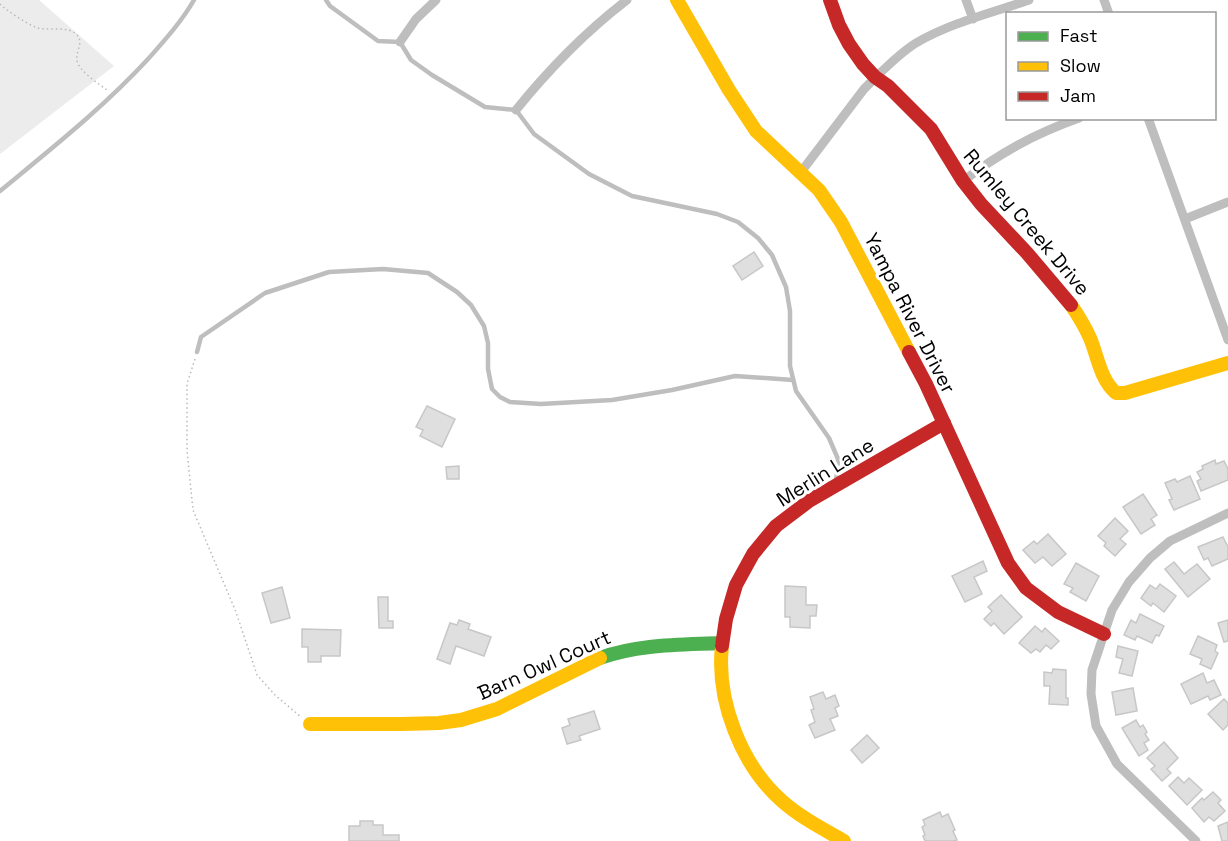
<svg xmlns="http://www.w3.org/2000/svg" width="1228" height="841" viewBox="0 0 1228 841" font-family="'Space Grotesk',sans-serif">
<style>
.green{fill:#ececec}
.building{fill:#dfdfdf;stroke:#c7c7c7;stroke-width:1.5}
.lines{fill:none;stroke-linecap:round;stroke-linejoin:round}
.path{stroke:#b9b9b9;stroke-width:1.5;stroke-dasharray:1.5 3;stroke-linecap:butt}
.lane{stroke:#bebebe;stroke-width:4.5}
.street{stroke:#bebebe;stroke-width:9}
.fast{stroke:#4caf50;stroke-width:14}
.slow{stroke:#ffc107;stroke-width:14}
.jam{stroke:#c62828;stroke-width:14}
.labels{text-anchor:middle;stroke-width:6;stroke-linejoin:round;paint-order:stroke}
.street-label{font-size:20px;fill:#000;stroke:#fff}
</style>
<rect width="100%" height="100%" fill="#fff"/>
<!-- green -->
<path class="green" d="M0 0H39L114 66 0 154Z"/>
<!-- building -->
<g class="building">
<path d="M754 252 763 266 742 280 733 266Z"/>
<path d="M427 406 455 419 442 447 420 436 423 430 416 427Z"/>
<path d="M1215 460 1216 464 1224 461 1228 469V480L1201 491 1197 481 1201 479 1197 472 1203 469 1202 466Z"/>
<path d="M459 466V479H447L446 467Z"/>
<path d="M1190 476 1200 499 1174 510 1169 500 1172 499 1165 483 1175 479 1177 482Z"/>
<path d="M1143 494 1157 515 1151 519 1155 525 1141 534 1123 507Z"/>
<path d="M1115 518 1128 531 1120 539 1126 544 1115 556 1104 546 1106 543 1098 536Z"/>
<path d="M1048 534 1066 554 1052 566 1043 557 1035 563 1023 550 1034 541 1037 544Z"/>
<path d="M1223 537 1228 547V559L1212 566 1208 558 1204 560 1198 547Z"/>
<path d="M983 561 987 571 974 577 982 594 965 602 952 576Z"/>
<path d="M1174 562 1184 574 1197 564 1210 579 1188 597 1165 569Z"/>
<path d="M1076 563 1099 576 1086 601 1070 592 1073 588 1064 584Z"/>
<path d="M1160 584 1176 596 1164 612 1153 603 1151 606 1141 598 1150 585 1156 589Z"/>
<path d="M785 586 806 587V605H817L816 616H810V628L790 627V617H785Z"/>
<path d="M282 587 290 618 271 623 262 593Z"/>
<path d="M1001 595 1022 617 1004 634 994 623 991 626 984 619 992 611 988 607Z"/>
<path d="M378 597H388V621H393V628H379Z"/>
<path d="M1140 614 1164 626 1159 636 1156 635 1152 643 1137 636 1135 640 1124 635 1131 620 1136 623Z"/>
<path d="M459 620 470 624 468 629 491 637 484 656 456 646 450 664 437 659 450 623 457 625Z"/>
<path d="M1228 620V641L1224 642 1218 623Z"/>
<path d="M1035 626 1042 632 1045 628 1059 641 1051 649 1046 645 1040 652 1036 649 1031 653 1019 643Z"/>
<path d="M302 629 341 630 340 656H321V662H308V647H302Z"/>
<path d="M1198 636 1217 645 1215 651 1218 653 1211 669 1200 664 1202 659 1190 654Z"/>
<path d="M1118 646 1138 651 1132 676 1119 673 1123 659 1116 657Z"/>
<path d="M1053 669 1066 670V698H1068V705L1049 704 1050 686H1044V672L1052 673Z"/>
<path d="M1203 673 1207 683 1214 680 1221 695 1210 700 1208 696 1191 704 1181 684Z"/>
<path d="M1133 688 1137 711 1116 715 1112 692Z"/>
<path d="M823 692 826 699 835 695 839 706 835 708 838 716 830 719 835 730 815 738 809 725 815 722 811 710 814 709 810 697Z"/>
<path d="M1224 699 1228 703V725L1223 730 1208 714Z"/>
<path d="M594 711 600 729 579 736 581 740 567 744 562 728 570 725 568 719Z"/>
<path d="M1136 720 1140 727 1143 725 1147 732 1145 734 1149 740 1144 743 1148 750 1139 756 1122 728Z"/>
<path d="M867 735 879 748 862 763 851 750Z"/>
<path d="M1164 742 1178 758 1167 769 1171 773 1162 781 1151 769 1155 766 1147 758Z"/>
<path d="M1178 777 1184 783 1189 778 1202 790 1187 805 1169 786Z"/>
<path d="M1213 792 1221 800 1218 803 1225 811 1214 821 1209 817 1204 822 1192 808 1202 798 1204 800Z"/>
<path d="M940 812 942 817 948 814 955 830 953 831 957 840 954 841H925L923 836 925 835 922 827 925 825 923 820Z"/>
<path d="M360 821H373V825H383V835H399V841H349V826H360Z"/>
<path d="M1228 822V841H1222L1218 826Z"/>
</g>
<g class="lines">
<!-- path -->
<g class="path">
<path d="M0 4C7 11 26 23 35 27 47 32 66 25 76 34 85 42 75 51 77 61 79 71 99 84 107 90"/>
<path d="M195 359 187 384V450L193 510 236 612 257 675 275 695 301 717"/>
</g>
<!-- lane -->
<g class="lane">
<path d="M326 0 330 6 378 41 400 42 411 60 432 75 485 107 516 110 534 134 589 174 632 196 717 214 738 222 758 238 772 255 786 287 790 311V366L796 391 829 438 838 459 836 483"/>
<path d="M0 191C51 149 104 107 149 58 165 40 182 21 194 0"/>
<path d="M197 352 201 337 265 293 329 272 383 269 428 273 457 292 471 305 484 326 488 343V369L492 389 500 397 510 402 541 404 612 400 672 390 735 376 793 380"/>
</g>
<!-- street -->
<g class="street">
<path d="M966 0 973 19"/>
<path d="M1104 0 1109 14"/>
<path d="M400 42 416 19 436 0"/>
<path d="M516 110C550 68 584 33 627 0"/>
<path d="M1148 118 1228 340"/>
<path d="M801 172 864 89C879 74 898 54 916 43 950 23 991 13 1029 0"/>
<path d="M963 181C1000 153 1034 134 1079 118"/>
<path d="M1185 219 1228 202"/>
<path d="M1196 841 1117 764 1096 726 1091 694 1092 670 1112 610 1129 582 1150 558 1170 541 1228 513"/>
</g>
<!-- fast -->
<path class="fast" d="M600 658C639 644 680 645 721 643"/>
<!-- slow -->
<g class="slow">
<path d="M677 0 729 90 756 131 819 190 841 222 909 352"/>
<path d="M1071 305C1078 315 1085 327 1090 338 1098 357 1100 379 1116 393H1125L1228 363"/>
<path d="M722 646C716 700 741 765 782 801 800 817 823 829 844 841"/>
<path d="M310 724H402L439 723 461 720 497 709 600 658"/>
</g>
<!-- jam -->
<g class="jam">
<path d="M830 0 839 25 849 44 863 64 875 77 888 86 931 129 963 181 981 204 1027 253 1071 305"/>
<path d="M909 352 926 384 1008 563 1026 588 1058 612 1104 634"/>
<path d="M722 646 726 619 736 585 753 554 776 526 809 501 944 423"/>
</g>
</g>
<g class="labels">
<!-- street labels -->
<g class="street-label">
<text transform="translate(1027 222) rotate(50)" y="7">Rumley Creek Drive</text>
<text transform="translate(910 313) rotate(63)" y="7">Yampa River Driver</text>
<text transform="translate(825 472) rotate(-32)" y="7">Merlin Lane</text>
<text transform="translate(544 665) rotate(-24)" y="7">Barn Owl Court</text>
</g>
</g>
<!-- legend -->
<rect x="1006" y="12" width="210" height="108" fill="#ffffff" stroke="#999999" stroke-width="1.5"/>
<rect x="1018" y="32" width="30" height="9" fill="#4caf50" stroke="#999999" stroke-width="1.5"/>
<text x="1060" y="42" font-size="18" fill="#000000">Fast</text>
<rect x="1018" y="62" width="30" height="9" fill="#ffc107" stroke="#999999" stroke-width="1.5"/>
<text x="1060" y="72" font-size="18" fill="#000000">Slow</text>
<rect x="1018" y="92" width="30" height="9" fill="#c62828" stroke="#999999" stroke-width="1.5"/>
<text x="1060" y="102" font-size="18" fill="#000000">Jam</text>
</svg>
